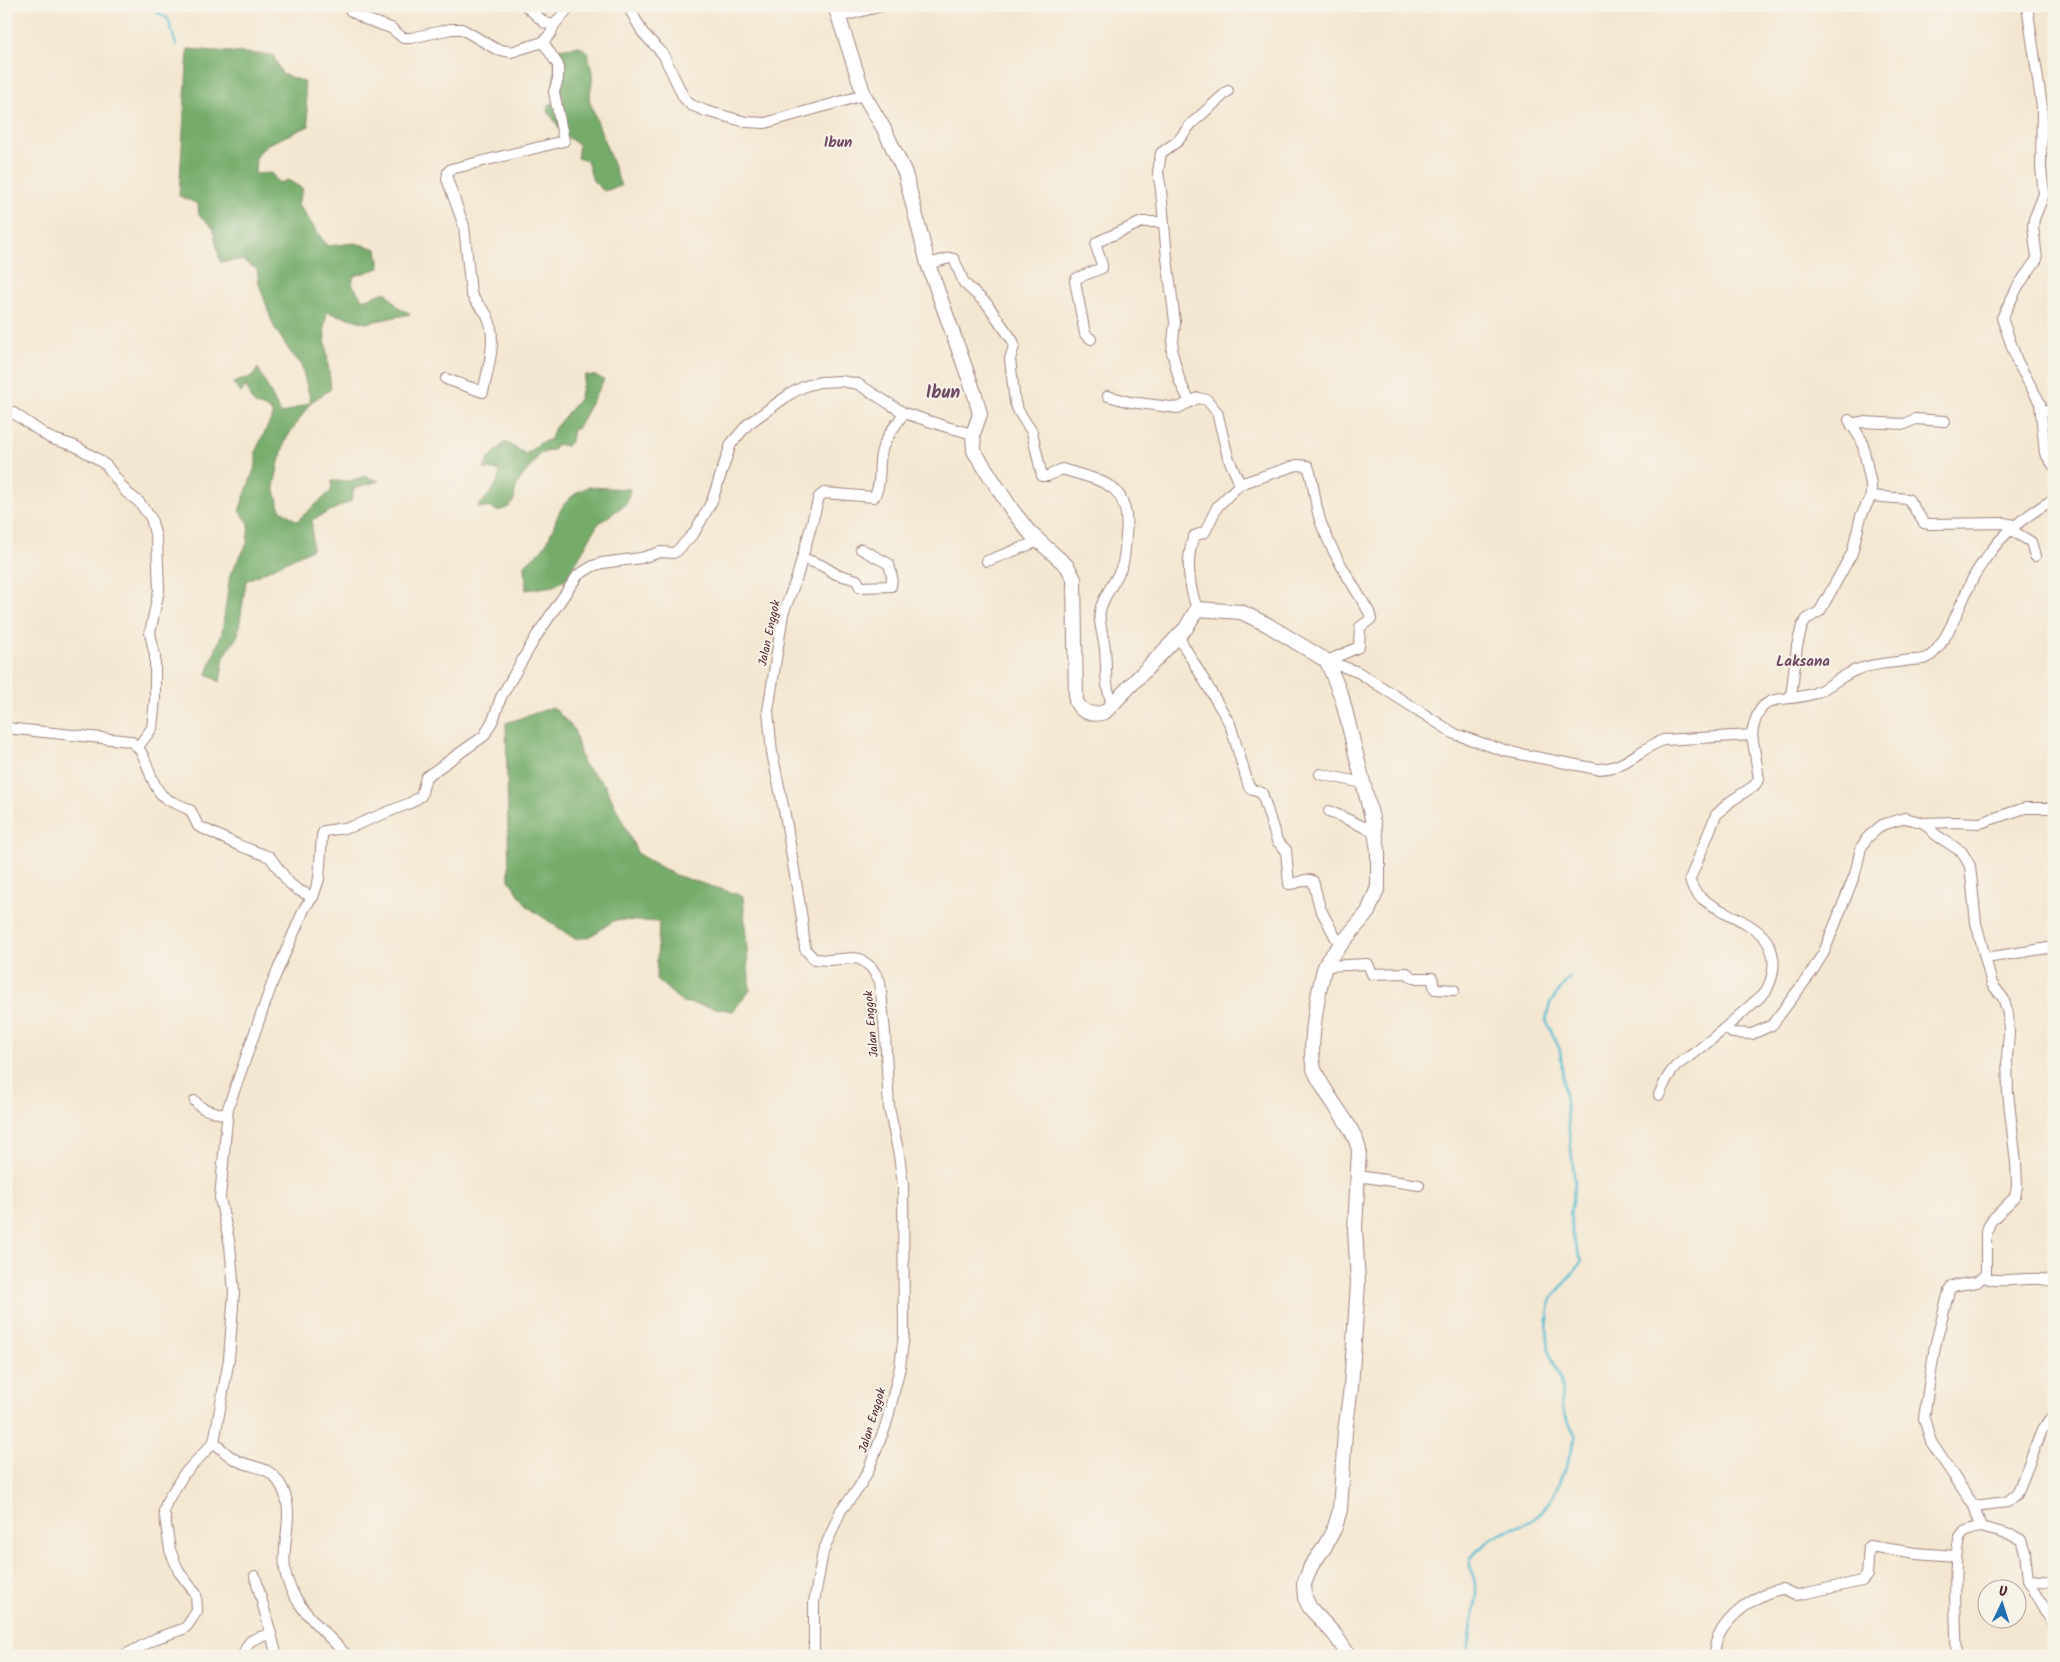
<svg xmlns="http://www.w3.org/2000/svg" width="2060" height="1662" viewBox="0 0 2060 1662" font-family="Kalam,sans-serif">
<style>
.forest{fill:#75ac6a;stroke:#60664a}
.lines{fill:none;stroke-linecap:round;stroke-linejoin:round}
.stream{stroke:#55bcd3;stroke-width:2.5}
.street-casing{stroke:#9f837e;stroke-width:12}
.secondary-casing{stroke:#9f837e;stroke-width:16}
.street{stroke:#fff;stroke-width:10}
.secondary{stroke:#fff;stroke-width:14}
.labels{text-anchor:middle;stroke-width:4;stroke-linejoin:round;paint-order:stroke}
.street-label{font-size:12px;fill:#4a1f2b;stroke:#f7f3e8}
.quarter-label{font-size:15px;font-weight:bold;fill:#704a64;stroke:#f7f3e8}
.district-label{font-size:18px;font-weight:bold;fill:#704a64;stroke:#f7f3e8}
</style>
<rect width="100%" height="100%" fill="#f7f3e8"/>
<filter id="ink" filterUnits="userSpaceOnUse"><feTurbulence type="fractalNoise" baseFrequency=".02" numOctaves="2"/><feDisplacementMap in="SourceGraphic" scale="10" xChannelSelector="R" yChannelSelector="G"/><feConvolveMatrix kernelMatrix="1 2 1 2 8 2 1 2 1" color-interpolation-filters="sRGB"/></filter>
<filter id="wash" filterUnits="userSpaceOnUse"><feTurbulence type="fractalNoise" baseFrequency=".0096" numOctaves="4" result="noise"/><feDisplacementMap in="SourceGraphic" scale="20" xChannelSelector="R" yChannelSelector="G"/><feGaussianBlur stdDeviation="1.12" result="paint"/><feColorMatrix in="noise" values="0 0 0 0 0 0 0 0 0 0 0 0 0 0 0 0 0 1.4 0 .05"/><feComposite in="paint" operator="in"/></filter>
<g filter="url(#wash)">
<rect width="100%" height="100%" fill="#f4e7d1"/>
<!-- forest -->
<g class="forest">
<path d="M580 46 588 53 593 77 589 99 621 186 604 191 593 181 587 161 577 158 579 145 564 135 547 110 549 104H562L564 98 554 86 555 54 558 49Z"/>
<path d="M188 49 273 55 282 74 304 82 309 126 266 145 256 157 255 174 271 173 279 183 288 180 303 189 298 204 327 246 355 243 377 249 380 268 354 276 352 284 363 300 386 292 397 306 410 314 366 323 327 312 324 328 331 389 311 402 286 439 279 462 274 487 280 509 297 521 331 491 332 481H349L365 476 379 481 354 488 351 501 312 520V549L246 581 238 635 224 657 220 682 207 674 222 632 230 574 247 544 249 523 239 511 256 464V450L273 415 269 409C252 405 251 402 246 385L241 393 233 383 253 376 258 368 281 414 311 402 301 364 291 353 274 327 259 284 257 269 242 260 220 262 213 228 199 215 198 204 179 196Z"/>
<path d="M585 375 596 376 604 380 577 429H573L571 441 567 446 557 444 553 450 539 454C534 465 526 470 520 480 509 494 523 506 497 511L492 508 477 507C489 496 497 487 500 471L484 469 489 458 505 442 526 454 540 443 551 439 554 429 579 399Z"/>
<path d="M588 487 630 489 627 503 598 524 567 578 554 586 526 590 525 565C532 558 543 550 547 542 560 515 557 501 588 487Z"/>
<path d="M553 707 574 729 583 764 605 785 638 854 675 875 743 896 750 990 733 1011 682 1002 656 979 659 922 615 920 589 937 575 939 528 907 509 880 506 723Z"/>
</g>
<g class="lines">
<!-- stream -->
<g class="stream">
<path d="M148 6 168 19 176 45"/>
<path d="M1463 1656 1468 1650 1477 1594 1470 1560C1476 1550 1491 1539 1502 1533 1511 1528 1522 1526 1531 1521 1557 1503 1565 1465 1576 1437L1562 1408 1561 1379 1549 1351 1547 1328 1550 1301 1582 1261 1574 1241 1570 1215 1575 1184 1560 1050 1546 1020 1550 1003 1570 977"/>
</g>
</g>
</g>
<g filter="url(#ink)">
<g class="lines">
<defs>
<g id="street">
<path d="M348 6 351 11 365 19 391 28 403 38H411L451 29H462L496 49 511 52 543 42 551 33 554 25 570 6"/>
<path d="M526 6 545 23 554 25"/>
<path d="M628 6 643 33 663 54 684 98 691 105 706 111 746 122 765 123 864 95"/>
<path d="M2027 6 2042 107 2041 168 2044 194 2034 219 2033 227 2037 259 2018 286 2002 318 2017 361 2040 403 2045 453 2054 466"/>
<path d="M839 17 882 6"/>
<path d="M928 264 950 258 954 259 964 283 987 304 1013 341 1014 346 1010 359 1015 403 1019 412 1032 432 1042 476H1048L1062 469C1103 482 1131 482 1126 536 1125 546 1125 558 1122 566 1116 582 1103 595 1100 611 1098 623 1104 637 1105 649 1107 669 1104 686 1113 705"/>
<path d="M1091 339 1085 334 1075 281 1077 278 1102 268V265L1096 246 1097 242 1142 222H1163"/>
<path d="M446 379 483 392C488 369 498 338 487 315 482 307 474 302 471 293L464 226 447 179 448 172 451 169 564 141 554 92 558 79V65L543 42"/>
<path d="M1108 396 1130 402 1178 408 1192 401"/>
<path d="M2042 411 2054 409"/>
<path d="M12 412 50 438 75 446 96 458 107 466 126 492 139 502 151 518 157 542 159 590 150 633 155 656V699L152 728 138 747"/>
<path d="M1852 426 1856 423 1861 422 1905 424 1915 419 1945 421"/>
<path d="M1240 484 1297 465 1308 466C1315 485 1314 504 1321 523 1333 555 1352 583 1369 612L1371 619 1360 627 1359 647 1327 661"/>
<path d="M1871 496 1908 499 1924 523 1929 524 2004 523 2014 525"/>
<path d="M2011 530 2031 542 2035 556"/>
<path d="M802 558 821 565 836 574 857 580 860 587 891 586 892 577 889 564 861 549"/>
<path d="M987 561 1039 541"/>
<path d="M1197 609C1189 586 1185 560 1194 536L1205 532 1217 507 1240 484 1228 457 1217 412 1207 400 1198 398 1192 401 1188 398 1180 382 1172 352 1175 322 1167 258 1161 190 1158 172 1161 153 1178 141 1191 124 1228 91"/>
<path d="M1178 636 1230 724 1249 787 1253 790 1262 793 1277 841 1286 850 1289 884C1297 885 1304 877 1313 881L1320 908 1340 946"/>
<path d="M1327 661 1358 672 1455 734 1505 751 1597 769C1624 770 1639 749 1663 740L1752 735C1759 688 1781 704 1812 694 1829 689 1842 674 1859 669 1875 663 1894 663 1911 660 1916 660 1922 660 1926 658 1944 652 1963 597 1972 580 1975 573 1981 565 1986 558 2003 532 2027 515 2054 499"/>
<path d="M1791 697 1797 646 1802 626 1807 619 1820 611 1852 553 1861 516 1871 496V484L1862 441 1849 420"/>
<path d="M6 728 130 741C149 752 147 779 161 794 168 803 182 804 191 811L198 826 238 845 270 857 289 883 298 890 313 897"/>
<path d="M1320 774 1363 783"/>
<path d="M1329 811 1375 832"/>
<path d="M1924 823 1953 822 1980 823 2025 808H2054"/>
<path d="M1986 958 2054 947"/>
<path d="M1326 966 1368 964 1372 974 1407 973 1413 978H1432L1435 989 1454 990"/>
<path d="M1726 1028 1732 1033 1752 1034 1772 1025 1811 973 1824 952 1855 874 1861 848 1867 838 1882 825 1905 818 1924 823 1936 835 1962 852 1970 866 1976 923 1992 984 2003 998 2008 1013 2009 1033 2007 1057 2008 1093 2016 1163 2017 1186 2015 1197 1991 1221 1986 1232V1274L1977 1282 1952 1286 1949 1291 1935 1346 1924 1418 1931 1442 1974 1506 1981 1527 2014 1536 2021 1540 2025 1552 2028 1580 2054 1624"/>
<path d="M1659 1095C1663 1087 1666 1078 1672 1071 1676 1064 1686 1059 1693 1054 1713 1039 1732 1022 1751 1005 1756 1000 1764 995 1767 989 1774 975 1776 959 1769 945 1755 915 1693 910 1690 879L1716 815 1731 801 1754 786 1759 779 1752 735"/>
<path d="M195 1101C201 1111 216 1112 227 1115"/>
<path d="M1358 1176 1419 1185"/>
<path d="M1984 1277C2004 1286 2032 1273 2054 1282"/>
<path d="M214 1442C222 1450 229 1457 238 1461 256 1469 268 1465 280 1484 297 1510 281 1542 285 1570 290 1605 325 1631 347 1656"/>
<path d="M1974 1506 2007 1502 2017 1494 2042 1430 2054 1415"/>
<path d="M255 1576 277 1656"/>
<path d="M2028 1580 2054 1582"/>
<path d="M123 1656 157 1638 183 1629 187 1626 197 1611 196 1594 179 1572 170 1550 164 1511 167 1501 184 1474 214 1442 229 1359 234 1292 230 1245 220 1198 228 1108 273 981 305 907 313 897 319 879 322 835 324 831 351 827 410 803 421 796 426 777 484 736 494 718 501 697 537 635 578 575 593 566 602 563 641 558 661 552 673 553 677 551 694 533 712 501 731 444 748 424 790 394 805 386 820 382 841 381 858 384 904 413 947 427 973 434"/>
<path d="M243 1656C249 1637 253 1639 271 1634"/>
<path d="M814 1656V1602L823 1552 841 1510 858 1489 868 1471 886 1425 900 1367 904 1334 903 1185 899 1155 889 1108 885 1033 880 981 871 967 860 959 853 958 829 960 814 959 805 949 802 919 786 820 772 753 768 711 783 614 797 577 819 497 824 493 874 497C882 484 878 468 881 454 884 439 896 425 904 413"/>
<path d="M1714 1656C1715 1650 1715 1642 1718 1637 1728 1615 1759 1592 1782 1589L1795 1595 1802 1594 1862 1581 1867 1575 1869 1546 1916 1553 1956 1556"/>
<path d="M1957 1656C1956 1636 1952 1549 1961 1536 1965 1530 1974 1528 1981 1527"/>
</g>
<path id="secondary" d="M835 6 864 95 884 129 905 173 928 264 975 395 980 414 973 434 974 451 1012 510 1030 533 1067 566 1074 579 1076 701C1081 713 1093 716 1105 712L1186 628 1197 609 1241 612 1268 625 1327 661 1342 698 1374 826 1378 850V887L1368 912 1328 960 1324 969C1318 993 1308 1047 1314 1069 1317 1077 1323 1086 1327 1093 1338 1111 1354 1129 1359 1150L1355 1229 1358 1283 1351 1387 1345 1432 1340 1510 1335 1527 1324 1548 1311 1566 1304 1584 1305 1598 1310 1608 1335 1635 1349 1656"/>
</defs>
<!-- street casing -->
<use href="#street" class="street-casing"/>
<!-- secondary casing -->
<use href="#secondary" class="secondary-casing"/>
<!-- street -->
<use href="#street" class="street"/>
<!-- secondary -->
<use href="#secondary" class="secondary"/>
</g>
</g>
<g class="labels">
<!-- street labels -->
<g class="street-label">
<text transform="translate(769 633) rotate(-78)" y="4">Jalan Enggok</text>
<text transform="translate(871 1024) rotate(-95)" y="4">Jalan Enggok</text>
<text transform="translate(872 1420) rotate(-73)" y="4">Jalan Enggok</text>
</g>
<!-- quarter labels -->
<g class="quarter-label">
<text x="838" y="147">Ibun</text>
<text x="1803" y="666">Laksana</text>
</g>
<!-- district labels -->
<g class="district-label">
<text x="943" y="398">Ibun</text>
</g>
</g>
<!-- margin -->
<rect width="2060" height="1662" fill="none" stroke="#f7f3e8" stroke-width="25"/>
<!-- north arrow -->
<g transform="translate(2002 1604) rotate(4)"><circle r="24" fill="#f7f3e8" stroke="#b29e9c"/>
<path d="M0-4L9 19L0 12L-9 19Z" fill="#1f6fb2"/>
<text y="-8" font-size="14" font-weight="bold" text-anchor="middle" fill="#4a1f2b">U</text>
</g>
</svg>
